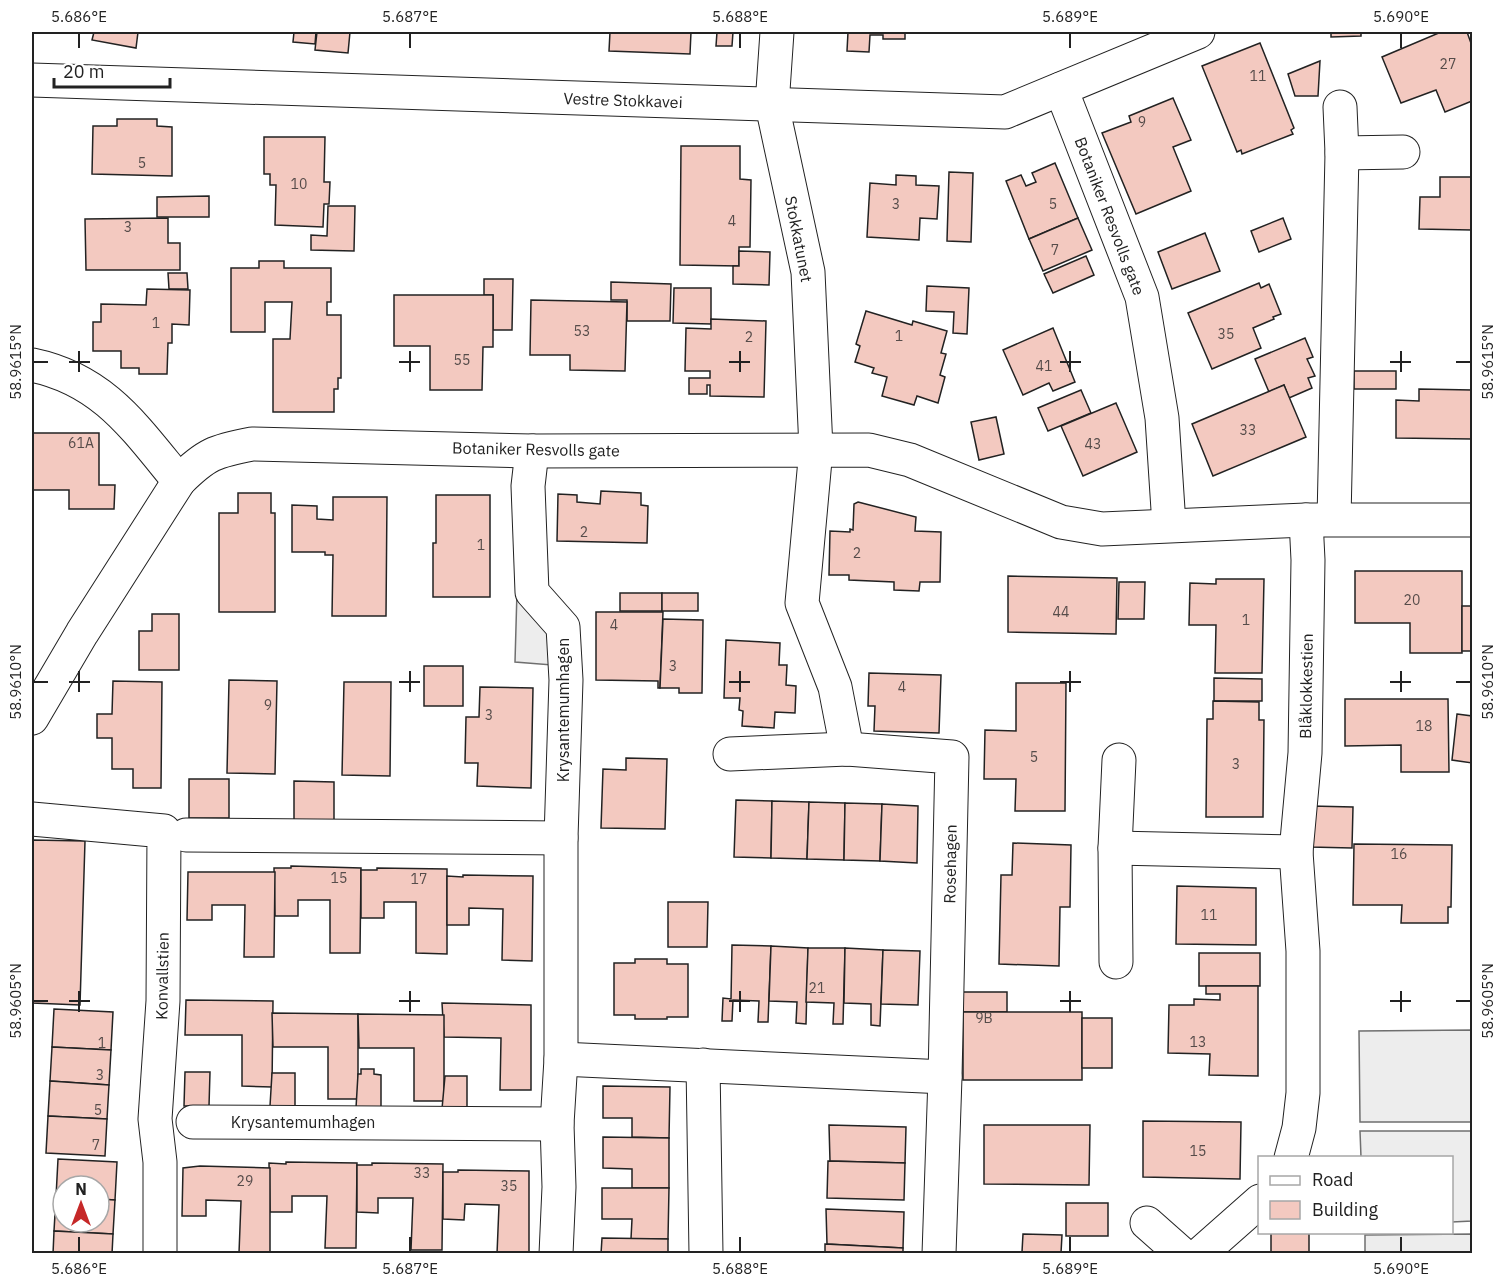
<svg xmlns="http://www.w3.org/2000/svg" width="1504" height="1285" viewBox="0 0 1504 1285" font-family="'IBM Plex Sans',sans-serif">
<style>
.parking{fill:#ededed;stroke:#6f6f6f;stroke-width:1.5}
.building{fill:#f3c9c0;stroke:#222;stroke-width:1.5}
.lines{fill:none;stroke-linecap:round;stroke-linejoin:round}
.minor-casing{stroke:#222;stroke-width:35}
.minor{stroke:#fff;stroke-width:33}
.ticks{fill:none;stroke:#222;stroke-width:2}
.labels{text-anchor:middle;stroke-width:4.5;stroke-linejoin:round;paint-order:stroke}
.number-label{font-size:14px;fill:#564c4a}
.street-label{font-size:16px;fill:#222;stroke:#fff}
.neatline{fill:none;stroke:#222;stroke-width:2}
.ticks-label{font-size:15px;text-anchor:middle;fill:#222}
</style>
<rect width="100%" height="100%" fill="#fff"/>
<!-- parking -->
<g class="parking">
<path d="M517 591 550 630 552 665 515 662Z"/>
<path d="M1472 1030V1122H1360L1359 1031Z"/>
<path d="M1360 1131H1472V1221L1452 1222V1158L1361 1157Z"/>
<path d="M1472 1234V1253H1365V1235Z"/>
</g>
<!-- building -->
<g class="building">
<path d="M94 32H138L136 48 92 40Z"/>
<path d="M294 32H316L315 44 293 42Z"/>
<path d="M317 32H350L348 53 315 50Z"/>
<path d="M610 32H691L690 54 609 51Z"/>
<path d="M717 32H733L732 46H716Z"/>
<path d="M848 32H905V39H883V35H870L869 52 847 51Z"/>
<path d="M1331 32H1361V36L1331 37Z"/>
<path d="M1441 32H1467L1472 46V101L1445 112 1436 90 1401 103 1382 57Z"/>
<path d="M1260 43 1294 128 1291 130 1293 134 1242 154 1241 150 1237 152 1202 66Z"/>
<path d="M1320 61 1318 96H1295L1288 74Z"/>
<path d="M1173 98 1191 140 1173 147 1191 191 1136 214 1102 133 1131 122 1129 116Z"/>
<path d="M117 119H157V126L172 127V176L92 174 93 126H117Z"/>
<path d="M264 137H325L324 182H330L329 204H324L323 227 275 225 276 185H270V174H264Z"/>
<path d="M681 146H740V179L751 180 750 247H739V266L680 265Z"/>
<path d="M1055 163 1078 218 1029 239 1006 181 1021 175 1026 186 1036 182 1032 173Z"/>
<path d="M949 172 973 173 971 242 947 241Z"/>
<path d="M896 175 916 176V185L939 186 937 219 920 218 919 240 867 237 870 183 896 185Z"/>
<path d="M1440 177H1472V230L1419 229 1420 197H1440Z"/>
<path d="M209 196V217H157V197Z"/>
<path d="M328 206H355L354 251 311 250V235L327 236Z"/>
<path d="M168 218V243H180V270H86L85 219Z"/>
<path d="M1078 218 1092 250 1043 271 1029 239Z"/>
<path d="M1283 218 1291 239 1259 252 1251 231Z"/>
<path d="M1205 233 1220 271 1172 289 1158 252Z"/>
<path d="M739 251 770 252 769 285 733 284V266H739Z"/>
<path d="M1086 256 1094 275 1053 293 1044 274Z"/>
<path d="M259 261H284V268H331V302H327V315H341V378H338V389H334V412H273V339H290L292 302H265V332H231V268H259Z"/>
<path d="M168 273H187L188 289H169Z"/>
<path d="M484 279H513L512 330H493V295H484Z"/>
<path d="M611 282 671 284 670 321H627V300H611Z"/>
<path d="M1259 283 1261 288 1269 284 1281 314 1273 317 1274 319 1253 328 1261 348 1212 369 1188 313Z"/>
<path d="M927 286 969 288 967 334 953 333 954 312 926 311Z"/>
<path d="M674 288H711V324L673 323Z"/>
<path d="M147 289 190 290 189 325 172 324V343H168L167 374H139V368H121V351H93V322H101V304L146 305Z"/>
<path d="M394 295H493V347H483L482 390H430V346H394Z"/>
<path d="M531 300 627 302 625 371 570 370V355H530Z"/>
<path d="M866 311 912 325 913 321 947 331 941 353 946 354 940 375 945 377 938 403 917 396 914 405 882 396 887 377 872 373 874 368 855 362 860 346 856 344Z"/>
<path d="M711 319 766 321 764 397 710 396V385H707V394H689V378H710V371H685L686 328 711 329Z"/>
<path d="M1053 328 1075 382 1053 391 1049 383 1023 395 1003 350Z"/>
<path d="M1305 338 1313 357 1307 359 1315 376 1308 378 1312 388 1289 398 1284 385 1269 392 1255 359Z"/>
<rect x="1354" y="371" width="42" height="18"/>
<path d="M1284 385 1306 437 1213 476 1192 424Z"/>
<path d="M1419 389 1472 390V439L1396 438V400L1419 401Z"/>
<path d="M1081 390 1091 413 1048 431 1038 408Z"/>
<path d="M1116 403 1137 452 1083 476 1061 426Z"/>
<path d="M996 417 1004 454 979 460 971 422Z"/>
<path d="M32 433H99V485H115L114 509H69V490H32Z"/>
<path d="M601 491 641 493V505L648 506 647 543 557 541 558 494 577 495V502L600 504Z"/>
<path d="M238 493H271V513H275V612H219V513H238Z"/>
<path d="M436 495H490V597H433V543H436Z"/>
<path d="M333 497H387L386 616H332L333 555H325V552H292V505L317 506V519L333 520Z"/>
<path d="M858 502 916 517 915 531 941 532 940 582H920L919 591 894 590V582L849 580V575H829L830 531 850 532V529L853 530 854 504Z"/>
<path d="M1355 571H1462V653H1410V623H1355Z"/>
<path d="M1008 576 1117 578 1116 634 1008 632Z"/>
<path d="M1216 579H1264L1262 673H1215L1216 625H1189L1190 583 1216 584Z"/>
<path d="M1119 582H1145L1144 619H1118Z"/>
<rect x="620" y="593" width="42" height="18"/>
<rect x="662" y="593" width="36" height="18"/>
<rect x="1462" y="606" width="10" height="45"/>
<path d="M596 612H663L660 688H658V681L596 680Z"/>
<path d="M152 614H179V670H139V631H152Z"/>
<path d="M663 619 703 620 702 693H679V688H660Z"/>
<path d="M726 640 780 643 779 665H787L786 685 796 686 795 713 775 712 774 728 742 726 743 711 739 710 740 698H724Z"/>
<rect x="424" y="666" width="39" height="40"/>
<path d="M869 673 941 675 939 733 874 731 875 706H868Z"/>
<path d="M1214 678 1262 679V701H1214Z"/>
<path d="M229 680 277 681 275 774 227 773Z"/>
<path d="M113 681 162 682 161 788H133V769H112V738H97V714H112Z"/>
<path d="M344 682H391L390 776 342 775Z"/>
<path d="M1016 683H1066L1065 811H1015L1016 779H984L985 730 1016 731Z"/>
<path d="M480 687 533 688 531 788 477 786 478 763H465L466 717H479Z"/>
<path d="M1345 699H1448L1449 772H1401V745L1345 746Z"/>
<path d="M1213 701 1259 702V720H1264L1263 817H1206L1207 719H1213Z"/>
<path d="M1457 714 1472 716V763L1452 760Z"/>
<path d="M626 758 667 759 665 829 601 828 603 769 626 770Z"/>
<rect x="189" y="779" width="40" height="39"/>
<path d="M294 781 334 782V822L294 821Z"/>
<path d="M736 800 772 801 771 858 734 857Z"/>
<path d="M772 801 809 802 807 859 771 858Z"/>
<path d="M809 802 845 803 844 860 807 859Z"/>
<path d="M845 803 882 804 880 861 844 860Z"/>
<path d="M882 804 918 806 917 863 880 861Z"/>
<path d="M1311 806 1353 807 1352 848 1310 847Z"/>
<path d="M32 840 85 841 80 1005 32 1003Z"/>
<path d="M1013 843 1071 845 1070 907H1060L1059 966 999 964 1001 875H1012Z"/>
<path d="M1354 844 1452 845 1451 907H1448V923H1401L1402 905H1353Z"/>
<path d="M291 866 361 868 360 953H330V900H298V916H275L274 868H291Z"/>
<path d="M377 868 447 869V954L416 953V902H384V918H361V870H377Z"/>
<path d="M188 872H275L274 957H244L245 905H212V920H187Z"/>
<path d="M463 875 533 876 532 961 502 960 503 909 469 908V925H447V876L463 877Z"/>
<path d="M1177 886 1256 888V945L1176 944Z"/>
<path d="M668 902H708L707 947H668Z"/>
<path d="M732 945 771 946 768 1022H758L759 1001 733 1000 732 1021H722L723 998 731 999Z"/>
<path d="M771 946 808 948 806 1024 796 1023 797 1002 769 1001Z"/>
<path d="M808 948H845L843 1024H833L834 1003 806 1002Z"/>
<path d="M845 948 883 950 880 1026 871 1025V1004L844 1003Z"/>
<path d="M883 950 920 951 918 1005 881 1004Z"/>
<rect x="1199" y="953" width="61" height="33"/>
<path d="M635 959H667V964H688V1017H667V1019H635V1015H614V963H635Z"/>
<path d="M1206 986H1258V1076L1209 1075 1210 1054 1168 1053 1169 1005H1194V999L1220 1000V994H1206Z"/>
<rect x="963" y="992" width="44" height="20"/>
<path d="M186 1000 273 1001 272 1087 242 1086V1035H185Z"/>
<path d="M442 1003 531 1005V1090H500L501 1038 444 1037Z"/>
<path d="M54 1009 113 1012 111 1050 52 1047Z"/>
<rect x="963" y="1012" width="119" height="68"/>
<path d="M272 1013 358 1014V1099H328V1047H273Z"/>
<path d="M358 1014 444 1015V1101H414V1048H359Z"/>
<rect x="1082" y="1018" width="30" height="50"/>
<path d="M52 1047 111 1050 109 1085 50 1081Z"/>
<path d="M361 1069H374V1074L381 1075V1108H356L358 1074H361Z"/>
<path d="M185 1072H210L209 1106H184Z"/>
<path d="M272 1073H295V1107L270 1106Z"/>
<path d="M445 1076H467V1109H442Z"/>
<path d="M50 1081 109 1085 107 1119 48 1116Z"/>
<path d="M603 1086 670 1087 669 1138 632 1137V1118H603Z"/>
<path d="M48 1116 107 1119 105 1156 46 1153Z"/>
<path d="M1143 1121 1241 1122 1240 1179 1143 1177Z"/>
<path d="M829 1125 906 1127 905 1163 830 1161Z"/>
<path d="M984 1125H1090L1089 1185 984 1184Z"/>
<path d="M603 1137 669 1138V1188H632V1169L603 1168Z"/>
<path d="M58 1159 117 1162 115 1200 99 1199V1186H63V1197H56Z"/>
<path d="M828 1161 905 1163 904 1200 827 1198Z"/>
<path d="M286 1162 357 1163 356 1248H325L327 1196H292V1212H270L269 1163 286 1164Z"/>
<path d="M372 1163 443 1164 442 1250H411L413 1198H378V1213L357 1212V1165H372Z"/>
<path d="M200 1166 270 1168V1253H239L241 1201 206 1200V1216H182L183 1168Z"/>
<path d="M458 1170 529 1171V1254H497L499 1205 465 1204 464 1220 443 1219V1172H458Z"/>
<path d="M602 1188H669L668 1239H631L632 1219H602Z"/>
<path d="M56 1197H63V1222H99V1199L115 1200 113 1234 54 1231Z"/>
<rect x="1066" y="1203" width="42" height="33"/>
<path d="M826 1209 904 1212 903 1248 827 1244Z"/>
<path d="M54 1231 113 1234 112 1254H53Z"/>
<rect x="1271" y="1232" width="38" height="22"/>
<path d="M1023 1234 1062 1235 1061 1253 1022 1252Z"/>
<path d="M602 1238 668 1239V1254H601Z"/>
<path d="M825 1244 903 1248V1254H825Z"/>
</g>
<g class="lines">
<defs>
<g id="minor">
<path d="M777 32 772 105 808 272 816 449 802 603 835 687 847 749"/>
<path d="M32 80 1005 112 1198 32"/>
<path d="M1061 89 1142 297 1162 418 1169 525"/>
<path d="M1342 153 1403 152"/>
<path d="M32 365C104 380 135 428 179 481"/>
<path d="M532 451 528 486 532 592 563 627 566 680 561 838V1059L557 1124 559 1187 556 1254"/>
<path d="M1334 519 1342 153 1340 107"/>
<path d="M32 718 82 633 179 481C206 454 215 451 252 444L532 451 869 450 910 460 1061 522 1102 529 1306 520H1472"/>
<path d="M32 819 164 831 163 1001 155 1119 160 1162V1254"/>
<path d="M186 835 561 838"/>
<path d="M1115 848 1296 852"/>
<path d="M1116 962 1115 848 1119 760"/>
<path d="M561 1059 945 1077 952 757 847 749 730 754"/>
<path d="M703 1065 706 1254"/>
<path d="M193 1122 557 1124"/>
<path d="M1291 1158 1299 1128 1303 1093V951L1296 852 1305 753 1308 560 1306 520"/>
<path d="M1147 1223 1182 1254"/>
<path d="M939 1254 945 1077"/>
<path d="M1200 1254 1260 1201"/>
</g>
</defs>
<!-- minor casing -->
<use href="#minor" class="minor-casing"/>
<!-- minor -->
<use href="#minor" class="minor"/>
</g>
<!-- ticks -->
<path class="ticks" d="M79 33V48M410 33V48M740 33V48M1070 33V48M1401 33V48M79 351V372M410 351V372M740 351V372M1070 351V372M1401 351V372M33 362H48M69 362H90M399 362H420M729 362H750M1060 362H1081M1390 362H1411M1456 362H1471M79 671V692M410 671V692M740 671V692M1070 671V692M1401 671V692M33 682H48M69 682H90M399 682H420M729 682H750M1060 682H1081M1390 682H1411M1456 682H1471M79 991V1012M410 991V1012M740 991V1012M1070 991V1012M1401 991V1012M33 1001H48M69 1001H90M399 1001H420M729 1001H750M1060 1001H1081M1390 1001H1411M1456 1001H1471M79 1237V1252M410 1237V1252M740 1237V1252M1070 1237V1252M1401 1237V1252"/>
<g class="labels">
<!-- number labels -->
<g class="number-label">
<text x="1448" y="69">27</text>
<text x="1258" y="81">11</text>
<text x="1142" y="127">9</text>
<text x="142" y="168">5</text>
<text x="299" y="189">10</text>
<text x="896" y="209">3</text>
<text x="1053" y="209">5</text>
<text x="732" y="226">4</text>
<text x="128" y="232">3</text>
<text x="1055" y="255">7</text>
<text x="156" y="328">1</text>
<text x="582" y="336">53</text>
<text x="1226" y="339">35</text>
<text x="899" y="341">1</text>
<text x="749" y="342">2</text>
<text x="462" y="365">55</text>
<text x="1044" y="371">41</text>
<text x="1248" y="435">33</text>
<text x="81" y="448">61A</text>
<text x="1093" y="449">43</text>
<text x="584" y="537">2</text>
<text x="481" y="550">1</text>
<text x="857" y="558">2</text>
<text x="1412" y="605">20</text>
<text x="1061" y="617">44</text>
<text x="1246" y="625">1</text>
<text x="614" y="630">4</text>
<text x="673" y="671">3</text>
<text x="902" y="692">4</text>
<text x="268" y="710">9</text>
<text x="489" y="720">3</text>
<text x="1424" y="731">18</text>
<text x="1034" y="762">5</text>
<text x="1236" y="769">3</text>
<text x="1399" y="859">16</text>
<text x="339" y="883">15</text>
<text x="419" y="884">17</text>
<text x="1209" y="920">11</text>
<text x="817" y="993">21</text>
<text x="984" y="1023">9B</text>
<text x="1198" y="1047">13</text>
<text x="102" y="1048">1</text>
<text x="100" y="1080">3</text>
<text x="98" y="1115">5</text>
<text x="96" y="1150">7</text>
<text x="1198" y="1156">15</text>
<text x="422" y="1178">33</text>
<text x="245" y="1186">29</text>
<text x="509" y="1191">35</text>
</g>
<!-- street labels -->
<g class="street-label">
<text transform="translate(623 100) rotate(2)" y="6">Vestre Stokkavei</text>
<text transform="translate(1110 216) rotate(69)" y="6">Botaniker Resvolls gate</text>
<text transform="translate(799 239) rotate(79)" y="6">Stokkatunet</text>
<text transform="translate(536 449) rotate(1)" y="6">Botaniker Resvolls gate</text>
<text transform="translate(1306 686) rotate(-89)" y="6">Blåklokkestien</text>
<text transform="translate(563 710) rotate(-90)" y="6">Krysantemumhagen</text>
<text transform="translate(950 864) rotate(-89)" y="6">Rosehagen</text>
<text transform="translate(162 976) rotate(-89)" y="6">Konvallstien</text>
<text x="303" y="1128">Krysantemumhagen</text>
</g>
</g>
<!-- border -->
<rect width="1504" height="1285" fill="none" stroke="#ffffff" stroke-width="66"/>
<!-- legend -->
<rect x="1258" y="1156" width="195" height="78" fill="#ffffff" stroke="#a7a7a7" stroke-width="1.5"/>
<rect x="1270" y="1176" width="30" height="9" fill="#ffffff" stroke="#a7a7a7" stroke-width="1.5"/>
<text x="1312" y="1186" font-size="18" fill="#222222">Road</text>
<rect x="1270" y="1201" width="30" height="18" fill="#f3c9c0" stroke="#a7a7a7" stroke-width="1.5"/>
<text x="1312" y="1216" font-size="18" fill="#222222">Building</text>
<!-- north arrow -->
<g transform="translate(81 1204)"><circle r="28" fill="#ffffff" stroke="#a7a7a7" stroke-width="1.5"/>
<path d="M0-4.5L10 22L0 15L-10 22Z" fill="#c62828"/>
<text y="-9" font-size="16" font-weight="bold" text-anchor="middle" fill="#222222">N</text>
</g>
<!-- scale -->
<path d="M54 78v9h116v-9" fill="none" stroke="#222222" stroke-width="3"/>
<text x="63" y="78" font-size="18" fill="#222222" stroke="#ffffff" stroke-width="4.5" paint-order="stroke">20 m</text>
<rect x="33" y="33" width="1438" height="1219" class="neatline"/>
<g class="ticks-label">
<text x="79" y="22">5.686°E</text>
<text x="410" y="22">5.687°E</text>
<text x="740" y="22">5.688°E</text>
<text x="1070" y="22">5.689°E</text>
<text x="1401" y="22">5.690°E</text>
<text transform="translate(16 362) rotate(-90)" y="5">58.9615°N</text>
<text transform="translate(1488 362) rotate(-90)" y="5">58.9615°N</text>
<text transform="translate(16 682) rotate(-90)" y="5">58.9610°N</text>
<text transform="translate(1488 682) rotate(-90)" y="5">58.9610°N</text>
<text transform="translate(16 1001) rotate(-90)" y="5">58.9605°N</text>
<text transform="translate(1488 1001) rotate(-90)" y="5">58.9605°N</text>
<text x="79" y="1274">5.686°E</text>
<text x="410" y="1274">5.687°E</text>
<text x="740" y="1274">5.688°E</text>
<text x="1070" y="1274">5.689°E</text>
<text x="1401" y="1274">5.690°E</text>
</g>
</svg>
